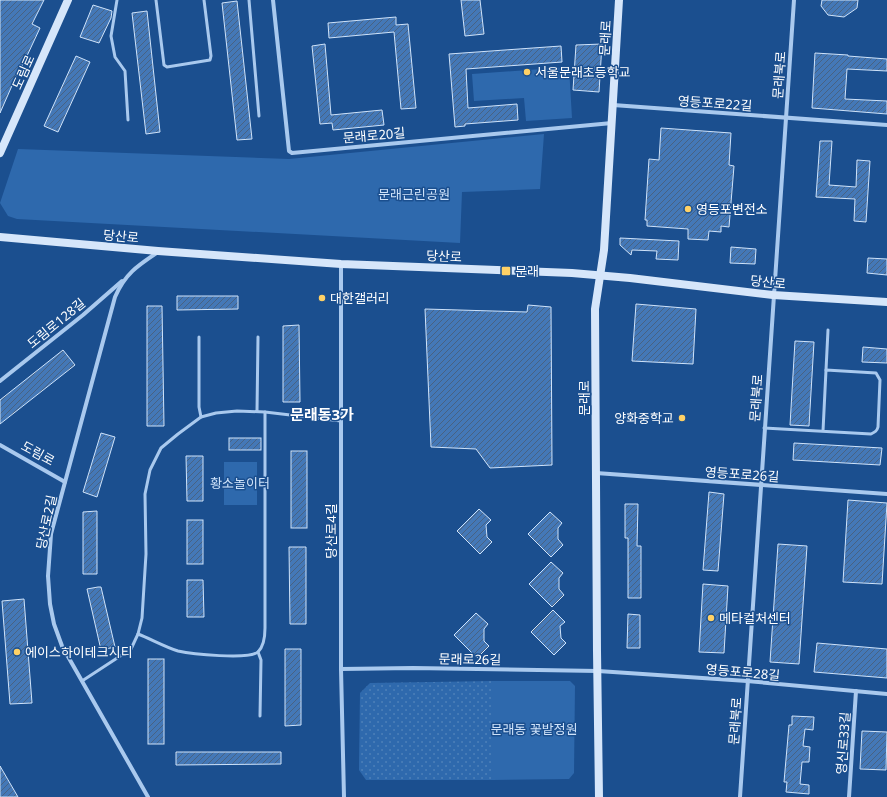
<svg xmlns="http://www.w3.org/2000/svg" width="887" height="797" viewBox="0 0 887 797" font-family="'Noto Sans','Noto Sans KR',sans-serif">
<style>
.grass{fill:url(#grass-dots)}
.park{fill:#2e69ad}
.building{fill:url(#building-hatch);stroke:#cfe3fa}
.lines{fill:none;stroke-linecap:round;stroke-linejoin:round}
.lane{stroke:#a9c9ee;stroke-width:3}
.street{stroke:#a9c9ee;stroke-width:4}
.secondary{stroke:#d6e6fa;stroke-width:8}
.poi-dot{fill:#ffd166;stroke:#1b4f8f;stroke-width:1.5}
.labels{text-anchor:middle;stroke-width:3;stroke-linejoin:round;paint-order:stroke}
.street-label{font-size:13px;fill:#fff;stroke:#1b4f8f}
.poi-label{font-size:13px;fill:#fff;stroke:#1b4f8f;text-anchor:start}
.park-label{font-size:13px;fill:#cfe3fa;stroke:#1b4f8f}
.quarter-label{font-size:15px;font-weight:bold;fill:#fff;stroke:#1b4f8f}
</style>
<defs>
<pattern id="grass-dots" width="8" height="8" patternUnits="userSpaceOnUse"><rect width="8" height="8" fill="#2e69ad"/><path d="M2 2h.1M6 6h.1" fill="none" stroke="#4d80b9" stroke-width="1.8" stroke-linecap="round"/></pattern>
<pattern id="building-hatch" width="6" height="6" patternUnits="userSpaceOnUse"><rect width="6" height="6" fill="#4478b7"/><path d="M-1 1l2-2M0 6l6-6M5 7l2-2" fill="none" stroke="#486282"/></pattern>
</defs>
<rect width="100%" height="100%" fill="#1b4f8f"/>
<!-- grass -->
<path class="grass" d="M493 681V780H366L359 770 360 693 370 683Z"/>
<!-- park -->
<g class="park">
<path d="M569 67 572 118 526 121 524 98 474 101 472 74Z"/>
<path d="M544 134 540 189 462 192 460 243 17 219 8 216 0 203 18 149 289 159Z"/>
<rect x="224" y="462" width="33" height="43"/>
<path d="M493 681H570L575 686 574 773 569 779 493 780Z"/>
</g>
<!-- building -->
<g class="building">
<path d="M0 0H44L32 24 40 28 19 73 18 72 0 113Z"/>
<path d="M461 0H480L484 34 465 36Z"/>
<path d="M822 0H858L857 8 844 17 828 15 821 6Z"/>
<path d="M237 1 252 139 237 140 222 3Z"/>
<path d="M93 5 112 11 111 18 99 43 80 37Z"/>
<path d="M147 11 160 132 146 134 132 13Z"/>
<path d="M396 17V25L408 24 416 108 401 109 394 32 329 38 328 23Z"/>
<path d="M325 44 331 115 382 110 384 125 333 130 332 123 320 124 312 46Z"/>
<path d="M602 44 599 92 573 90 576 45Z"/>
<path d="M561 46 562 62 466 69 468 108 517 104 518 120 465 124V126L455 127 449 54Z"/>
<path d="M815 53 848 55V56L887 59V71L847 69 845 99 887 101V114L812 108Z"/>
<path d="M76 56 90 62 58 132 44 126Z"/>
<path d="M661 128 731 133 729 165 734 166 729 227 721 226V232L709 231 708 240 688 239V229L647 226V220H645L649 159 659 160Z"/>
<path d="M820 141H832L829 185 856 187 857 160 870 161 866 222 854 221 855 199 816 197Z"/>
<path d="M620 238 679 241 678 260 656 259 657 251 632 250 631 255 620 245Z"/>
<path d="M731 247 756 249 755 264 730 263Z"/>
<path d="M868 258 887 259V275L867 273Z"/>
<path d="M177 296H238V309L177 310Z"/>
<path d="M636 304 696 309 693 364 632 361Z"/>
<path d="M528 305 551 307 552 465 490 468 476 449 431 447 425 309 527 312Z"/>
<path d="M147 306H162L164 426H147Z"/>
<path d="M299 325 300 402H283V326Z"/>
<path d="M795 341 814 342 809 426 790 425Z"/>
<path d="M863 347 887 349V363L862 362Z"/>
<path d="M63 350 75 365 0 424V400Z"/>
<path d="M101 433 115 437 97 497 83 492Z"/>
<rect x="229" y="438" width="32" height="12"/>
<path d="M794 443 882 448 880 465 793 460Z"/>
<rect x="291" y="451" width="16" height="77"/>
<path d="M186 456H203V501H187Z"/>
<path d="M709 492 724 494 718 571 703 570Z"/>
<path d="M848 500 887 503 882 584 843 582Z"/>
<path d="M625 504H638L637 546H641V598H628V538H625Z"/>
<path d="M479 509 491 520 486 525 487 537 492 542 480 554 457 531Z"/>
<path d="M97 511V574H83V512Z"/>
<path d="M550 512 562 523 558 528V539L563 545 551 557 528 534Z"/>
<rect x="187" y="520" width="16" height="44"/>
<path d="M778 544 807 546 799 664 770 662Z"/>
<path d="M289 547H306V624H290Z"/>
<path d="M551 562 563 573 559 578V589L564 595 552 607 529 584Z"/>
<path d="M187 580H203L204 617H187Z"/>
<path d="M703 584 728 586 724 653 699 652Z"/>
<path d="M98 587H101L115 647 101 650 87 589Z"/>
<path d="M24 599 32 703 10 704 2 601Z"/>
<path d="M553 610 565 622 560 626 561 638 566 643 554 655 531 632Z"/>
<path d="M476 613 488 624 484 629V641L489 646 477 658 454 635Z"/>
<path d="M628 614 640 615V648H627Z"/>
<path d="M817 643 887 649V678L814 672Z"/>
<path d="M285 649H301V725L285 726Z"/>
<rect x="148" y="659" width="16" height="85"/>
<path d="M792 716 814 717 813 730 805 729 803 746 810 747 809 762H802L800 784 809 785V794L786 792 787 782H784L789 725H792Z"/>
<path d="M862 731 887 732 886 770 860 769Z"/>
<path d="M176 752H281V764L176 765Z"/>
<path d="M0 766 18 797H0Z"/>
</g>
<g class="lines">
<!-- lane -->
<g class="lane">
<path d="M117 0 111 36 115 57 125 71 128 120"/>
<path d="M156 0 164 65 167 67 210 60 211 56 204 0"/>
<path d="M249 0 259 116"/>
<path d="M199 337V407L201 417"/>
<path d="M826 370 828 330"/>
<path d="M257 411 258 337"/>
<path d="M764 428 871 434C875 432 877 431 878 427L880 380 876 373 826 370 823 431"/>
<path d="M138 634C151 639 165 647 178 651 191 654 249 660 258 652 264 646 265 636 265 628V412"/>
<path d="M258 652 261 660 260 716"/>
<path d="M82 681 131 649 138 634 142 618 146 554 145 494 150 470 161 448 178 434 201 417 216 413 237 411 265 412 341 421"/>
</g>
<!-- street -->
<g class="street">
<path d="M273 0 289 151 292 153 612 123"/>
<path d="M613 105 887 125"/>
<path d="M341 264V669L344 797"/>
<path d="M0 381 83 315 122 281"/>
<path d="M0 445 65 482"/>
<path d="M596 473 887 494"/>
<path d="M341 669 413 668 598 671 747 681 887 694"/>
<path d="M148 797 62 646 54 624 50 604 48 576 51 534 115 297C125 274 137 266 158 252"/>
<path d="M740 797 794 0"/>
<path d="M849 797 856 691"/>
</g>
<!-- secondary -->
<g class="secondary">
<path d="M0 153 68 0"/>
<path d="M0 237 158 251 341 264 572 273 630 278 773 295 887 302"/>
<path d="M599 797 597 651 595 309 604 250 619 0"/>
</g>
</g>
<!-- markers -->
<g class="poi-dot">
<circle cx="527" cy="72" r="4"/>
<circle cx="688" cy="209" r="4"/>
<rect x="501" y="266" width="10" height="10" rx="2"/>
<circle cx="322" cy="298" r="4"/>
<circle cx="682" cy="418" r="4"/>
<circle cx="711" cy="618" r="4"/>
<circle cx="17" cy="652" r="4"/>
</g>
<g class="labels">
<!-- street labels -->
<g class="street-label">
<text transform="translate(605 38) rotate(-87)" y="5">문래로</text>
<text transform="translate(23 72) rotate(-66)" y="5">도림로</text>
<text transform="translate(779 75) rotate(-86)" y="5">문래북로</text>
<text transform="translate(715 103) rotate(4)" y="5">영등포로22길</text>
<text transform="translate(374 135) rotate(-5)" y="5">문래로20길</text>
<text transform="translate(121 236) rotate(5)" y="5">당산로</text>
<text transform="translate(444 256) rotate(2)" y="5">당산로</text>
<text transform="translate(768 282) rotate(6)" y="5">당산로</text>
<text transform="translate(56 323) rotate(-39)" y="5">도림로128길</text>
<text transform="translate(584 398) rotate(-90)" y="5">문래로</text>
<text transform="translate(756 398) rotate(-86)" y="5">문래북로</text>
<text transform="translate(38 453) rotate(29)" y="5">도림로</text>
<text transform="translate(742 474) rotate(4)" y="5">영등포로26길</text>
<text transform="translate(46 522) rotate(-78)" y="5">당산로2길</text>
<text transform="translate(331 531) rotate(-90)" y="5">당산로4길</text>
<text transform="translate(470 659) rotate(1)" y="5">문래로26길</text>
<text transform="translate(743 672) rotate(5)" y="5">영등포로28길</text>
<text transform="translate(735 721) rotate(-86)" y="5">문래북로</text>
<text transform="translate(843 743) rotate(-86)" y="5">영신로33길</text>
</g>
<!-- poi labels -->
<g class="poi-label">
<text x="535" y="77">서울문래초등학교</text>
<text x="696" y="214">영등포변전소</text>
<text x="515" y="276">문래</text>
<text x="330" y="303">대한갤러리</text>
<text x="674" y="423" text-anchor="end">양화중학교</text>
<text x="719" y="623">메타컬처센터</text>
<text x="25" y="657">에이스하이테크시티</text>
</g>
<!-- park labels -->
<g class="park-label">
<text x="414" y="199">문래근린공원</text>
<text x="240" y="488">황소놀이터</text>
<text x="534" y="734">문래동 꽃밭정원</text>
</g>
<!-- quarter labels -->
<g class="quarter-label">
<text x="322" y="420">문래동3가</text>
</g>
</g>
</svg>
